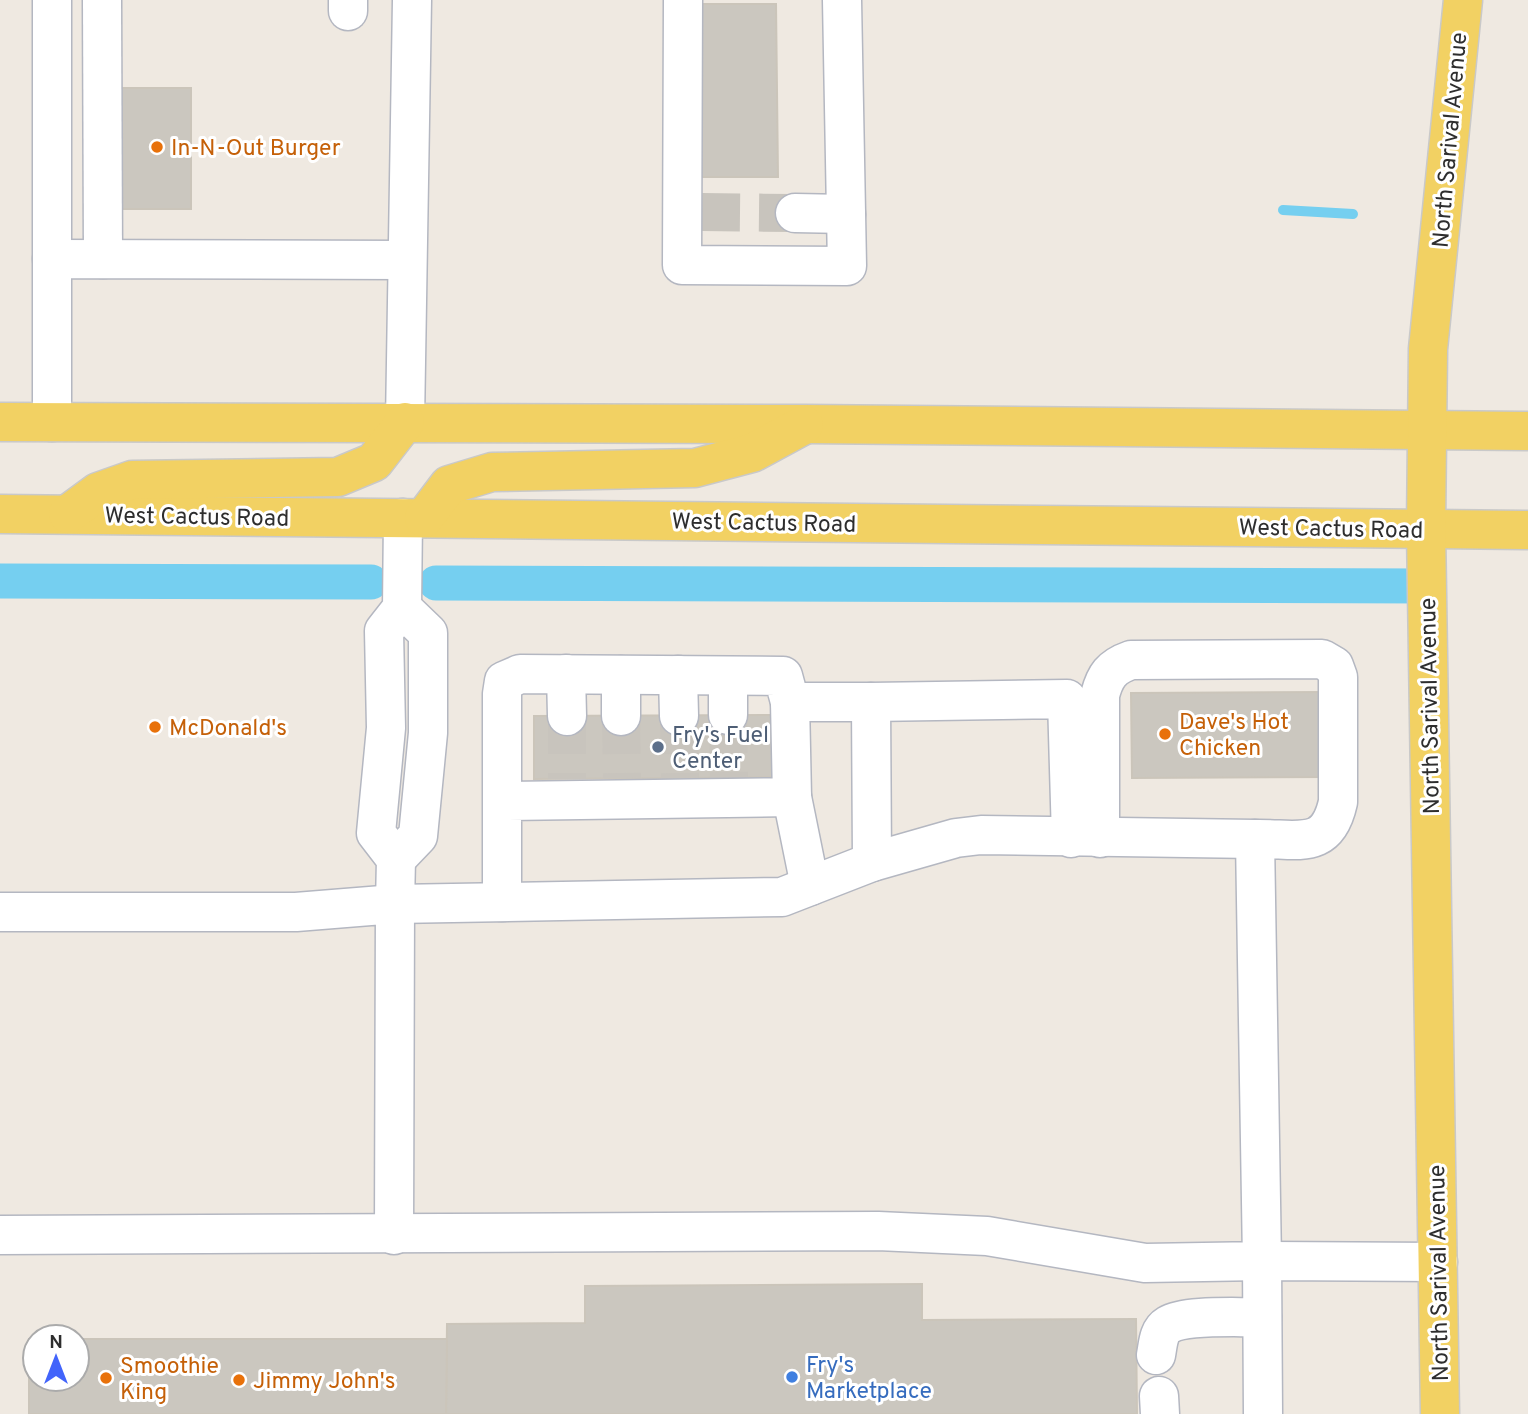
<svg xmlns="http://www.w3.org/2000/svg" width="1528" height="1414" viewBox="0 0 1528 1414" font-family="Overpass,sans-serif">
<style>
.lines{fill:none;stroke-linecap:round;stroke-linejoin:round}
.stream{stroke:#75cff0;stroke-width:10}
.canal{stroke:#75cff0;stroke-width:35}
.building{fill:#cbc7bf;stroke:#cbc5ba;stroke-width:2}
.minor-tunnel{stroke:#c8c4bd;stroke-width:38;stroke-dasharray:38 19;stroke-linecap:butt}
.minor-casing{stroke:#b4b7c1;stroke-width:41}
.major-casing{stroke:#c9c9c9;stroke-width:41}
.minor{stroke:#fff;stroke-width:38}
.major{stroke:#f2d163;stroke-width:38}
.food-dot{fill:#e8710a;stroke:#fff;stroke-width:2.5}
.service-dot{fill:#5c6f8a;stroke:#fff;stroke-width:2.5}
.shop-dot{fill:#3f7fe0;stroke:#fff;stroke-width:2.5}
.labels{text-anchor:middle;stroke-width:6;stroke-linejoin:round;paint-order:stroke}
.street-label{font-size:23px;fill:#2e2e2e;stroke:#fff}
.food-label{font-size:23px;fill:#c56008;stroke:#fff;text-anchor:start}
.service-label{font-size:23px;fill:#4e5e75;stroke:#fff;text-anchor:start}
.shop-label{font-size:23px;fill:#366cbe;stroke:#fff;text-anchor:start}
</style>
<rect width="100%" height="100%" fill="#efe9e1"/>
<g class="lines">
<!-- stream -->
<path class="stream" d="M1283 210 1353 214"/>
<!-- canal -->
<g class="canal">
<path d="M0 581 371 582"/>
<path d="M436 583 1427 586V613"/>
</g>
</g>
<!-- building -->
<g class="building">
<path d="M697 4H776L778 177H698Z"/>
<rect x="122" y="88" width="69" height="121"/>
<path d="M1326 692 1327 777 1132 778 1131 693Z"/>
<path d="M783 715 784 777 534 779V716Z"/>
<path d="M922 1284V1320L1136 1319 1137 1414H446L447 1324 585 1323V1286Z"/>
<path d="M29 1339H35V1379H77V1339H447L446 1414H29Z"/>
</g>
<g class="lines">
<!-- minor-tunnel -->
<g class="minor-tunnel">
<path d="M702 212 795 213"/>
<path d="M728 715 729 778"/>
<path d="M567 716V779"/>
<path d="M621 716 622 778"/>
<path d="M679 716 680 778"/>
</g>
<defs>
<g id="minor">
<path d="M52 0V259"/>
<path d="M102 0 103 259"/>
<path d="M348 0V11"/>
<path d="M683 0 682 265 847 266 842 0"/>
<path d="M795 213 846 214"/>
<path d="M52 422V259L406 260"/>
<path d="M405 422 412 0"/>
<path d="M403 518 402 608 384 631 386 728 376 833 396 859 395 904 782 897 872 862 871 702 1067 699 1071 838"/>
<path d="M566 674 567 716"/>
<path d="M621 675V716"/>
<path d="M678 675 679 716"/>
<path d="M728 676V715"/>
<path d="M790 702H871"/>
<path d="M792 797 810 886"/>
<path d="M502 801 792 797 790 702 783 676 520 674 504 681 502 694V902"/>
<path d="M1100 838V695C1105 676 1111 667 1131 660L1322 659 1334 666 1338 677V802C1327 852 1298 838 1255 839"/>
<path d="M396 859 418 836 428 733V633L402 608"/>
<path d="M0 912H296L395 904 394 1235"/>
<path d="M0 1235 878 1231 987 1236 1145 1263 1262 1261 1255 839 981 835 956 838 872 862"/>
<path d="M1156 1355C1158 1345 1158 1331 1168 1325 1186 1314 1240 1318 1262 1317"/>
<path d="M1159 1396 1160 1414"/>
<path d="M1263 1414 1262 1261 1438 1262"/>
</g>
<g id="major">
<path d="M0 422 805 424 1528 431"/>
<path d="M0 514 1528 530"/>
<path d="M68 514 98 492 132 480 338 477 374 462 405 422"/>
<path d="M424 518 449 485 492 472 695 468 752 453 804 425"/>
<path d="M1440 1414 1426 529 1428 349 1463 0"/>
</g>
</defs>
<!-- minor casing -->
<use href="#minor" class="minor-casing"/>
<!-- major casing -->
<use href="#major" class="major-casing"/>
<!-- minor -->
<use href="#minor" class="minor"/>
<!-- major -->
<use href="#major" class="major"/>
</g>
<!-- markers -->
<g class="food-dot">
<circle cx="157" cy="147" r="7"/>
<circle cx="155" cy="727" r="7"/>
<circle cx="1165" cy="734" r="7"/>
<circle cx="106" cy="1378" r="7"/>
<circle cx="239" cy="1380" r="7"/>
</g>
<circle class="service-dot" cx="658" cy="747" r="7"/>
<circle class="shop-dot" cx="792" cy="1377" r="7"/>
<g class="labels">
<!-- street labels -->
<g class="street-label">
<text transform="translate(1449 140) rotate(-85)" y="8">North Sarival Avenue</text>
<text transform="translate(197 516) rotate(1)" y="8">West Cactus Road</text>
<text transform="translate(764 522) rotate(1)" y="8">West Cactus Road</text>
<text transform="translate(1331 528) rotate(1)" y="8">West Cactus Road</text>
<text transform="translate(1429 706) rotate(-91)" y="8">North Sarival Avenue</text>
<text transform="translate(1438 1273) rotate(-91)" y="8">North Sarival Avenue</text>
</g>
<!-- food labels -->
<g class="food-label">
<text x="171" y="155">In-N-Out Burger</text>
<text x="1179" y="729">Dave's Hot<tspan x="1179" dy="26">Chicken</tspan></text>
<text x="169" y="735">McDonald's</text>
<text x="120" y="1373">Smoothie<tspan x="120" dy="26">King</tspan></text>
<text x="253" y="1388">Jimmy John's</text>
</g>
<!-- service labels -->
<g class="service-label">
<text x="672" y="742">Fry's Fuel<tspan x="672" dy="26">Center</tspan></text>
</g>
<!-- shop labels -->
<g class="shop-label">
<text x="806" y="1372">Fry's<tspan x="806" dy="26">Marketplace</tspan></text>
</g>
</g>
<!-- north arrow -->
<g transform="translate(56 1358)"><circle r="33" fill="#ffffff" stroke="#ababab" stroke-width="2"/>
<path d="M0-5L12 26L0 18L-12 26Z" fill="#4264fb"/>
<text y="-10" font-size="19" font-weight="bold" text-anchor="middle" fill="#2e2e2e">N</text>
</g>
</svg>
